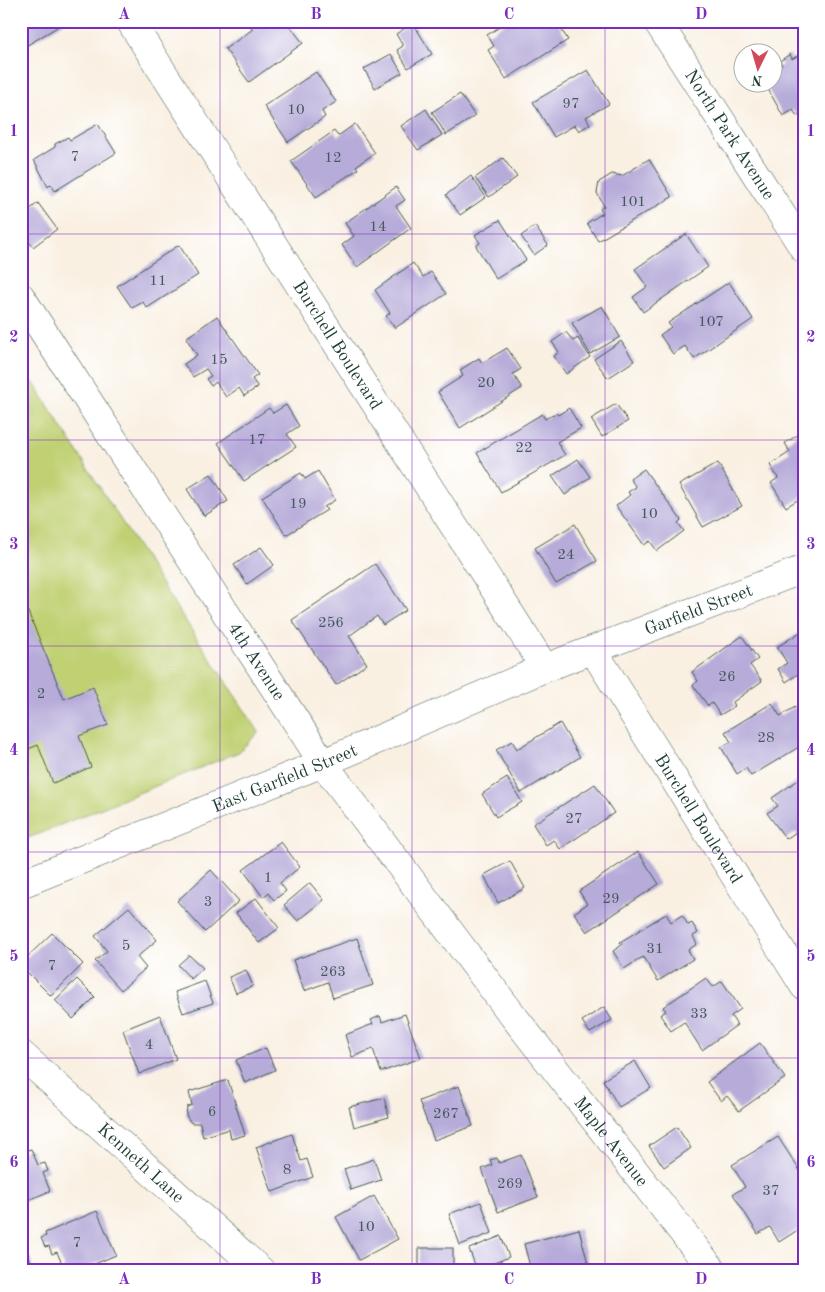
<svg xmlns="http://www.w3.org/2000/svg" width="825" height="1292" viewBox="0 0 825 1292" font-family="'Old Standard TT',serif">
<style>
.green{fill:#c0d072;stroke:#708653}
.building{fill:#b7acd9}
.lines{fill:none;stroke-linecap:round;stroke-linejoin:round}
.minor-casing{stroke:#40584e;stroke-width:29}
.minor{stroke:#fff;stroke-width:28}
.grid{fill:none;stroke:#7b2cbf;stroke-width:1;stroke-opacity:0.55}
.labels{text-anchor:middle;stroke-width:5;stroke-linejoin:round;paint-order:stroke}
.number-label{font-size:15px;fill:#45595d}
.street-label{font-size:18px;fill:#1f3d34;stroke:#fff}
.neatline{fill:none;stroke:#7b2cbf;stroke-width:2}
.grid-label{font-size:16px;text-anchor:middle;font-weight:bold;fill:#7b2cbf}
</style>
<rect width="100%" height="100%" fill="#fff"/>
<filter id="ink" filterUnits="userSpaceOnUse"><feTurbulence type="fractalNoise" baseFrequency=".02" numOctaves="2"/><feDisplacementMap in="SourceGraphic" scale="10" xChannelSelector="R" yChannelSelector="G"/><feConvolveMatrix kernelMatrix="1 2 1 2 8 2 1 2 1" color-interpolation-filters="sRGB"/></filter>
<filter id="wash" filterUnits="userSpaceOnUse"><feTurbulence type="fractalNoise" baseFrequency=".0096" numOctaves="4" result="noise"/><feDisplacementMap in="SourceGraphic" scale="20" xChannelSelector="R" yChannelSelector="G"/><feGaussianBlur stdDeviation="1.12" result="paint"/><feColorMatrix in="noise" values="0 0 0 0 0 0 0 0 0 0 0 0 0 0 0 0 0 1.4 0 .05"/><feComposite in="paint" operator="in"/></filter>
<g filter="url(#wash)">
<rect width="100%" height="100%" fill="#f9f0e2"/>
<!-- green -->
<path class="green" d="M21 363 169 596 259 732 239 752 21 841Z"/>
<g id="blocks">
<!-- building -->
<g class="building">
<path d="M21 21H67L21 49Z"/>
<path d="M255 21H286L303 43 249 82 225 49 253 29 249 25Z"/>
<path d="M509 21H556L568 40 506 79 488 50 494 46 487 35Z"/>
<path d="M413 23 432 54 408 68 397 50 403 46 396 34Z"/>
<path d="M804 52V112L797 116 793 110 783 116 764 82H772V71L782 65 780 61 790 54 792 59Z"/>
<path d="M391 54 402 73 375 88 364 69Z"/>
<path d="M588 70 609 104 586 117 590 124 579 131 575 125 554 137 533 102Z"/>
<path d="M316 72 336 102 322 111 325 117 288 142 264 106Z"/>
<path d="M460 94 475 116 446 135 432 112Z"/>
<path d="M426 109 442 135 418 150 401 126Z"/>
<path d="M98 124 116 153 55 191 51 184 48 187 34 160 55 147V144L68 137 70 140Z"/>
<path d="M355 124 375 153 356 166 358 169 316 197 291 161 334 131 338 136Z"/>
<path d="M503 158 517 177 489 197 475 178Z"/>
<path d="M649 159 672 197 598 241 587 223 603 213 600 209 604 206 597 193 599 182 612 174 622 176Z"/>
<path d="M471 176 486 197 460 215 446 195Z"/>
<path d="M396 187 405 200 396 206 411 228 357 267 342 245 354 236 345 223Z"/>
<path d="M38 203 57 229 33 247 21 232V216Z"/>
<path d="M500 220 526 260 496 279 476 246 480 243 475 235Z"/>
<path d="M535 226 548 245 534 255 521 236Z"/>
<path d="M686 234 708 267 643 312 633 297 647 287 635 269Z"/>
<path d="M179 245 198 275 147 308 143 302 132 308 117 286Z"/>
<path d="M413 263 423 277 431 272 446 294 395 328 386 316 390 313 375 290Z"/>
<path d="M729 282 753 319 694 359 685 346 673 354 660 335 671 327 668 323Z"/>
<path d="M602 306 620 337 590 354 572 323Z"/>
<path d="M217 316 258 375 252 379 258 387 244 396 239 388 226 397 216 382 211 386 206 379 211 376 206 369 193 377 184 364 197 355 186 338Z"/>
<path d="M566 332 573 341 578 338 590 357 566 374 554 356 559 352 552 342Z"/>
<path d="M621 341 634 361 608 378 594 359Z"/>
<path d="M507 348 521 369 513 374 522 388 460 428 438 392 463 376 460 370 479 358 482 363Z"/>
<path d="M616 404 628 421 602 437 591 419Z"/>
<path d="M286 405 299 426 287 434 296 447 244 481 218 443 269 408 273 413Z"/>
<path d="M569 408 581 428 557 442 565 455 501 492 477 453 542 414 545 419 556 413 558 415Z"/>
<path d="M804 431V496L786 507 771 483 778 478 770 465 790 452 785 443Z"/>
<path d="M578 459 590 477 565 495 552 476Z"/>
<path d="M718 463 742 506 703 527 679 485Z"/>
<path d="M644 469 681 520 678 523 684 531 657 551 650 541 644 545 616 506 630 495 628 492 636 487 630 479Z"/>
<path d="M318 471 335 500 324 507 327 510 286 535 262 497 301 473 305 479Z"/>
<path d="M211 474 228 501 204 516 187 489Z"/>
<path d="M575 524 597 561 556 584 535 548Z"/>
<path d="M261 547 274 565 247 584 234 565Z"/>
<path d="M375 564 406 610 383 625 377 616 349 636 367 664 336 685 292 620Z"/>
<path d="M21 595 64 699 93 687 108 725 79 736 91 767 53 783 38 745 21 752Z"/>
<path d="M802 631 804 633V670L786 682 778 669 787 663 777 647Z"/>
<path d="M742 636 758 659 750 665 762 681 733 702 735 706 720 715 712 703 708 706 693 685 698 681 692 672Z"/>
<path d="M772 703 780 716 802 703 804 706V744L751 776 746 768 737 774 721 747 731 742 725 732Z"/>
<path d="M560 723 580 757 521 793 496 750 512 741 517 749Z"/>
<path d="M804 776V839L801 841 796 832 786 839 767 813 778 806 772 798Z"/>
<path d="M507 778 522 802 496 817 482 794Z"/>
<path d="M595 784 614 813 560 849 554 840 546 845 533 824Z"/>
<path d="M281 842 300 867 280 883 286 891 274 900 268 893 263 897 243 870Z"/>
<path d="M638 852 659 884 587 932 574 913 587 904 579 891Z"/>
<path d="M510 861 525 888 498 903 484 875Z"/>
<path d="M211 870 239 901 205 932 177 901Z"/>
<path d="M310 883 324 900 298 921 284 905Z"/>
<path d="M256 898 279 928 259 943 236 913Z"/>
<path d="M129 907 157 940 137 957 146 968 121 990 95 961 107 951 95 936Z"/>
<path d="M666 914 671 922 682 915 688 925 692 923 698 933 693 936 697 944 688 950 693 959 658 981 643 957 624 969 613 951 622 945 620 942Z"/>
<path d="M52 933 83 964 51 996 21 966V963Z"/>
<path d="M357 938 373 985 333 998 328 982 304 991 293 960Z"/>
<path d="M189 955 203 968 191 979 178 965Z"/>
<path d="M246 970 253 986 236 993 229 977Z"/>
<path d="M706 978 713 987 722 981 741 1009 731 1016 737 1025 702 1050 684 1022 671 1031 660 1015 666 1011 663 1007Z"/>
<path d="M77 979 95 997 73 1019 55 1000Z"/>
<path d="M205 981 213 1003 183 1013 175 992Z"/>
<path d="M604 1007 612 1020 590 1033 582 1021Z"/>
<path d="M405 1014 421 1058 381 1072 373 1049 352 1057 345 1035 373 1024 371 1020 380 1016 382 1022Z"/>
<path d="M160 1015 176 1059 139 1074 123 1030Z"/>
<path d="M760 1043 785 1078 739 1111 727 1096 721 1101 707 1082Z"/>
<path d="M266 1048 275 1070 245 1083 236 1060Z"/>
<path d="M635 1061 651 1088 619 1107 603 1080Z"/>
<path d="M228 1080 245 1135 231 1139 229 1129 203 1137 200 1123H191L186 1115 187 1107 192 1105 189 1092Z"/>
<path d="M459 1086 473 1126 434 1140 419 1101Z"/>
<path d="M384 1098 389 1117 354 1127 349 1107Z"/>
<path d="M677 1127 691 1148 664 1167 649 1146Z"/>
<path d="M292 1134 301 1161 307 1159 313 1177 272 1192 256 1147Z"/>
<path d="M778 1137 804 1177V1226L779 1242 770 1227 758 1234 733 1194 745 1187 732 1165Z"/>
<path d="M31 1149 38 1165 45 1163 48 1171 43 1173 50 1191 21 1203V1152Z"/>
<path d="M521 1155 538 1197 498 1212 482 1169 492 1165 490 1160 497 1158 499 1163Z"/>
<path d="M374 1159 381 1180 351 1190 344 1169Z"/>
<path d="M374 1196 398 1239 359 1260 336 1217Z"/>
<path d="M481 1202 492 1233 460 1245 449 1214Z"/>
<path d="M97 1211 116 1255 78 1271H65L57 1252 52 1254 49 1246 45 1247 41 1238 46 1236 45 1233Z"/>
<path d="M579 1229 590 1271H547L546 1267 531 1270 524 1244Z"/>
<path d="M501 1236 509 1257 477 1270 469 1249Z"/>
<path d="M21 1237 33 1265 21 1269Z"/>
<rect x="419" y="1248" width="34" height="21"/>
</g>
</g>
</g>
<g filter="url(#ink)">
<use href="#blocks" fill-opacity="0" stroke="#40584e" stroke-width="1"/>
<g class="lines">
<defs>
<g id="minor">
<path id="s1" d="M130 21 545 668"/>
<path id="s2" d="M657 21 804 249"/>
<path id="s3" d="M21 297 323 763 511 1013 713 1271"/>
<path id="s4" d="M593 650 804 986"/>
<path id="s5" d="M21 884 323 763 545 668 804 569"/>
<path id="s6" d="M21 1054 261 1271"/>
</g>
</defs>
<!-- minor casing -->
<use href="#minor" class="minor-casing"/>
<!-- minor -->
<use href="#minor" class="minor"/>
</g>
</g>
<!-- grid -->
<path class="grid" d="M220 21V1271M412 21V1271M605 21V1271M21 234H804M21 440H804M21 646H804M21 852H804M21 1058H804"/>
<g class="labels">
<!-- number labels -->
<g class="number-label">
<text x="571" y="108">97</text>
<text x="296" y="114">10</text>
<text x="75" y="161">7</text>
<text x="333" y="162">12</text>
<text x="633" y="206">101</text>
<text x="378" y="231">14</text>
<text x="158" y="285">11</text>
<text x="711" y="326">107</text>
<text x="219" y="364">15</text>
<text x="486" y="387">20</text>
<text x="257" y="444">17</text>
<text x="524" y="452">22</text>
<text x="298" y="508">19</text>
<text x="649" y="518">10</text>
<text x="566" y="559">24</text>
<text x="331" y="627">256</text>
<text x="727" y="681">26</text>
<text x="41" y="698">2</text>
<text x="766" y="742">28</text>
<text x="574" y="823">27</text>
<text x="268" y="882">1</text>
<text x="611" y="903">29</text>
<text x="208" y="906">3</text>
<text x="126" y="950">5</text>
<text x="655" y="953">31</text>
<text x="52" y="970">7</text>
<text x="333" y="976">263</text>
<text x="699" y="1018">33</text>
<text x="149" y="1049">4</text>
<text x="212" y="1116">6</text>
<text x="446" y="1118">267</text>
<text x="287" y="1174">8</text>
<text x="510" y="1188">269</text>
<text x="771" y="1195">37</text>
<text x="366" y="1231">10</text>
<text x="77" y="1247">7</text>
</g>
<!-- street labels -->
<g class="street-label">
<text dy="6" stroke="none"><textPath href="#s2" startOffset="135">North Park Avenue</textPath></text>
<text dy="6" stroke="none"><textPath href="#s1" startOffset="385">Burchell Boulevard</textPath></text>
<text dy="6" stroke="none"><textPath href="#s5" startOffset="731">Garfield Street</textPath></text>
<text dy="6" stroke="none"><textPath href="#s3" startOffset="434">4th Avenue</textPath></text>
<text dy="6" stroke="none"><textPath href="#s5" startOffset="284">East Garfield Street</textPath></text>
<text dy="6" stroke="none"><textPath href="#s4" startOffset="199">Burchell Boulevard</textPath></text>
<text dy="6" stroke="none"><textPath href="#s3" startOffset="1031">Maple Avenue</textPath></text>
<text dy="6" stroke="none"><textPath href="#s6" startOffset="162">Kenneth Lane</textPath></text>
</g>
</g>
<!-- margin -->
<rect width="825" height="1292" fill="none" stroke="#fff" stroke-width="55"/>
<!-- north arrow -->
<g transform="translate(758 68) rotate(185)"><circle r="24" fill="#ffffff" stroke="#a5b1ae"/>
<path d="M0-4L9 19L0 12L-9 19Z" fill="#d1495b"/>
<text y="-8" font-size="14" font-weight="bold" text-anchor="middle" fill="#1f3d34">N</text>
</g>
<rect x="28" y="28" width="770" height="1236" class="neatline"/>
<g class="grid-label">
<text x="124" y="19">A</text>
<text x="316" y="19">B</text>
<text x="509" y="19">C</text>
<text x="701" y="19">D</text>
<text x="14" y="136">1</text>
<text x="811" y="136">1</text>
<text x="14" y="342">2</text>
<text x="811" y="342">2</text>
<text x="14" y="549">3</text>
<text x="811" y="549">3</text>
<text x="14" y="755">4</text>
<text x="811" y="755">4</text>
<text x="14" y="961">5</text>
<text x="811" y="961">5</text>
<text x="14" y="1167">6</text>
<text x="811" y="1167">6</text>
<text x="124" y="1284">A</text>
<text x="316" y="1284">B</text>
<text x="509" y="1284">C</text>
<text x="701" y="1284">D</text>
</g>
</svg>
